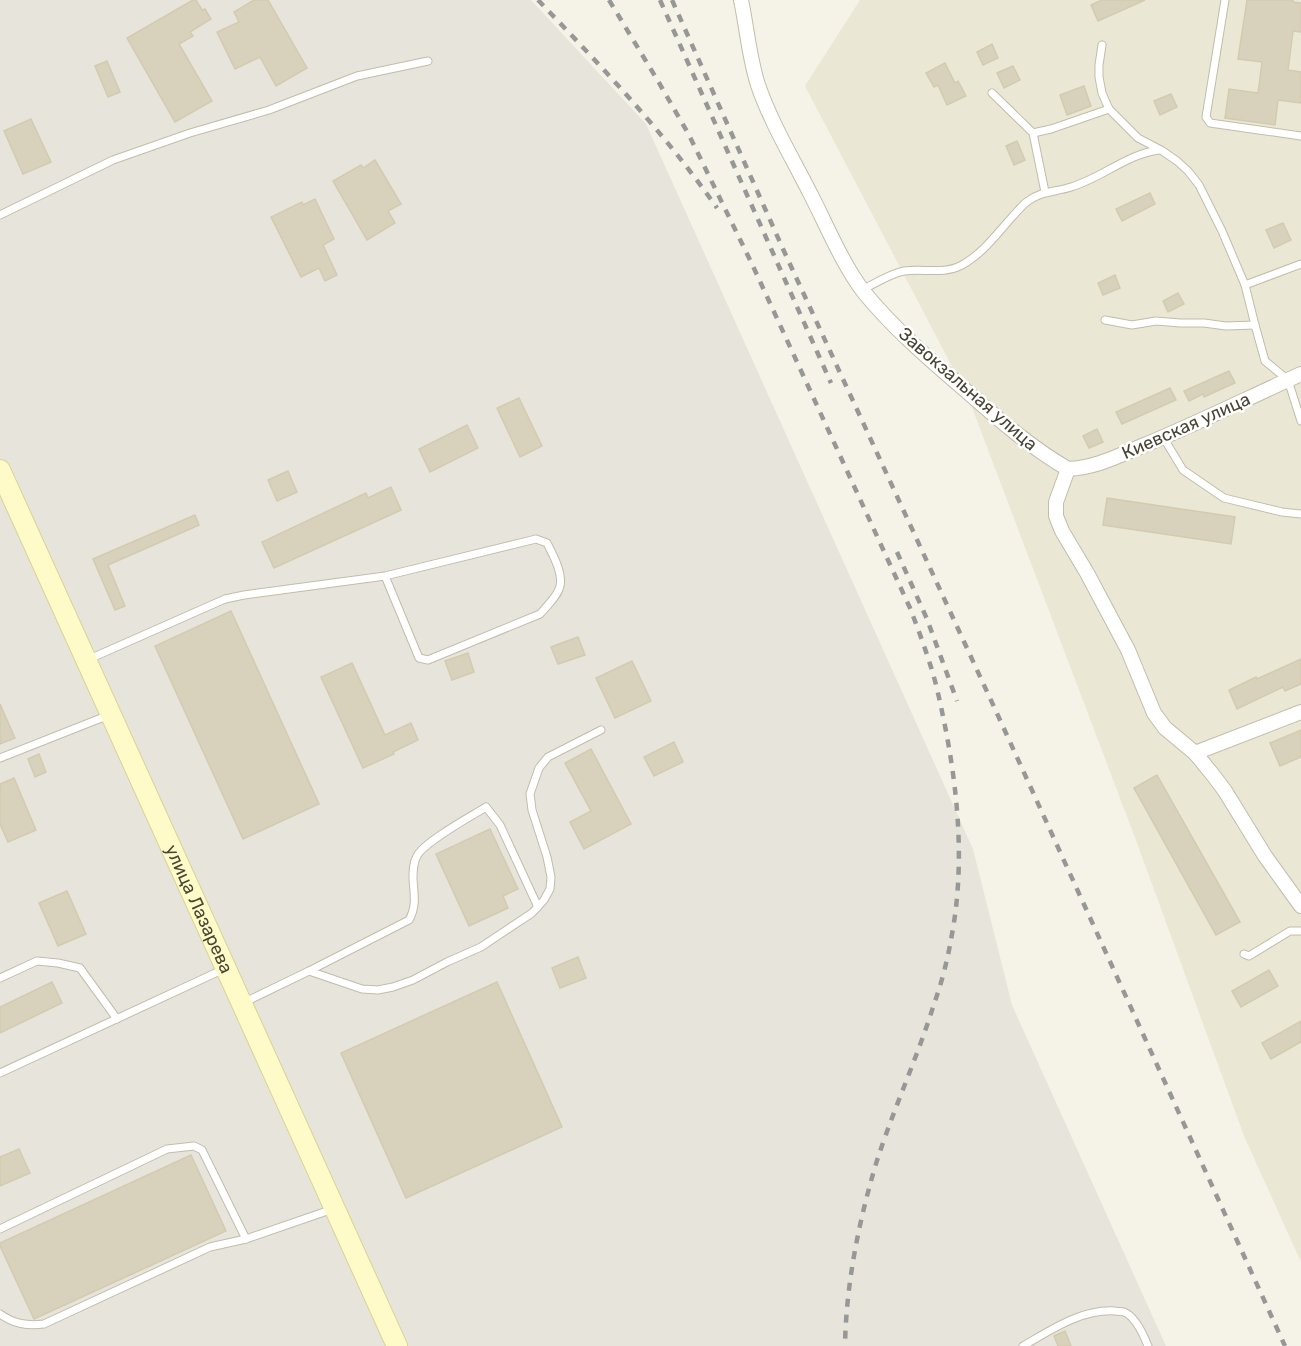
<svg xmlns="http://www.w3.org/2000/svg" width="1301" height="1346" viewBox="0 0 1301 1346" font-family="Rubik,sans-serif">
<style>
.residential{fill:#eae7d5}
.industrial{fill:#e7e4dc}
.building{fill:#d8d2bc;stroke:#d3cbae;stroke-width:1.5}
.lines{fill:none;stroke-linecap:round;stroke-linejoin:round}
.service-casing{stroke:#c2bda9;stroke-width:9}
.minor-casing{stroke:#c2bda9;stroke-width:16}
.secondary-casing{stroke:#d9d393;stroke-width:22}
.service{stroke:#fff;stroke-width:7}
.minor{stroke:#fff;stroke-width:14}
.secondary{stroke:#fffbc8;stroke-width:20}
.rail{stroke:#979797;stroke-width:4.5;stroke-dasharray:8 8;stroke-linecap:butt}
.labels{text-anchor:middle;stroke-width:5;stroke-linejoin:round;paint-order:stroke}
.street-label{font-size:18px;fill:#494535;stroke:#fff}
</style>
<rect width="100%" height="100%" fill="#f5f3e7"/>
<!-- residential -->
<path class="residential" d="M860 0H1301V1262L1244 1136 1137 843 968 397 805 86Z"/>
<!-- industrial -->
<path class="industrial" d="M0 0H531L646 124 973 849 1012 1005 1166 1346H0Z"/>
<!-- building -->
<g class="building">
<path d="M193 0H196L202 10 205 9 211 19 190 32 193 36 179 44 212 101 175 122 127 38Z"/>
<path d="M254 0H268L307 68 276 86 260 57 235 69 217 32 239 22 234 12Z"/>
<path d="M1102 0H1145L1098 21 1091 5Z"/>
<path d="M1247 0H1293V2L1301 3V32L1293 31 1288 70 1301 72V103L1278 100 1275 125 1225 118 1229 89 1258 93 1262 62 1238 59Z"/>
<path d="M992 44 998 58 983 65 977 52Z"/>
<path d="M107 61 120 92 108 97 95 66Z"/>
<path d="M945 63 955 83 958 81 966 96 947 105 938 85 934 87 926 73Z"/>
<path d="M1013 66 1020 80 1004 88 997 73Z"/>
<path d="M1084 86 1091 106 1067 115 1060 95Z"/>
<path d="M1171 94 1177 107 1160 115 1154 101Z"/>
<path d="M31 119 51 162 23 174 4 131Z"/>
<path d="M1017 141 1025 160 1014 165 1006 146Z"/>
<path d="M375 160 401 204 388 211 395 223 367 240 333 181 361 165 363 168Z"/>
<path d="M1150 193 1155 204 1122 221 1116 209Z"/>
<path d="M315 199 334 239 323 245 337 275 325 281 319 268 301 277 271 217 302 202 303 205Z"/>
<path d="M1283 223 1291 240 1274 248 1266 230Z"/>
<path d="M1115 275 1120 288 1103 295 1098 283Z"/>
<path d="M1178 293 1184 304 1168 312 1163 301Z"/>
<path d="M1229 371 1235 383 1204 397 1203 394 1189 401 1184 391Z"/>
<path d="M1170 388 1176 400 1122 424 1116 412Z"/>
<path d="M519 398 542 446 520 457 497 408Z"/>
<path d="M467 425 478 448 430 472 419 449Z"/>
<path d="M1097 429 1103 442 1089 448 1083 436Z"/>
<path d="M288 471 297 492 277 501 268 480Z"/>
<path d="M391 487 401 510 274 568 262 542 366 493 368 498Z"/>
<path d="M1107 498 1235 517 1231 544 1103 525Z"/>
<path d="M195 515 199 525 108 565 125 606 115 610 93 559Z"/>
<path d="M231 611 319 804 243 839 155 646Z"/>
<path d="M578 637 585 655 558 664 551 647Z"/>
<path d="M468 653 474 672 452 680 445 661Z"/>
<path d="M1301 659V684L1285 691 1283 687 1237 709 1229 690 1256 677 1257 679Z"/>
<path d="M632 661 651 701 615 718 596 678Z"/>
<path d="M352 663 385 735 411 723 418 740 393 752 394 754 363 768 321 677Z"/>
<path d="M0 704 15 738 0 744Z"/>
<path d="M1301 730V757L1280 766 1270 743Z"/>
<path d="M674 742 683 762 654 776 644 757Z"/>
<path d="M591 749 631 824 584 849 570 822 591 811 565 763Z"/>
<path d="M39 754 46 772 35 777 28 759Z"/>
<path d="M1157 775 1240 922 1216 935 1134 788Z"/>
<path d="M14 778 36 830 8 842 0 824V784Z"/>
<path d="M490 829 518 889 503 896 508 908 469 926 436 854Z"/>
<path d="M67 891 86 934 58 946 39 903Z"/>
<path d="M578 957 586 978 560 988 552 968Z"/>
<path d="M1269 970 1278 986 1241 1007 1232 991Z"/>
<path d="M52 982 62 1003 0 1033V1007Z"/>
<path d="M497 982 562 1127 406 1198 341 1053Z"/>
<path d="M1301 1021V1042L1271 1059 1262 1043Z"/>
<path d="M19 1149 30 1173 0 1186V1157Z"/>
<path d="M191 1155 226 1231 34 1319 0 1246V1243Z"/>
<path d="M1065 1331 1071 1346H1058L1054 1336Z"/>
</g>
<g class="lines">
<defs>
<g id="service">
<path d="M1225 0 1206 117 1210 123 1301 136"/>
<path d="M1102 45 1099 65V77L1102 93 1109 109 1138 138 1161 150 1177 161 1188 171 1199 185 1222 231 1245 285 1255 325 1265 361 1288 380 1301 421"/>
<path d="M992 93 1033 133 1045 192"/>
<path d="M1033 133 1051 129 1109 109"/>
<path d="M0 215 113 160 190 133 269 110 357 76 428 61"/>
<path d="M1245 285 1301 264"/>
<path d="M862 290C876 283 889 274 904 271 924 268 943 275 962 265 982 254 997 234 1012 217 1017 212 1022 205 1028 201 1041 191 1056 192 1071 187 1102 178 1127 154 1159 150"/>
<path d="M1105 320 1132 325 1156 321 1180 323H1204L1226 326 1255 325"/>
<path d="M1163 437 1183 470 1224 498 1282 512 1301 514"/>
<path d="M87 660 225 599 244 595 385 576 536 539 547 543C553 555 563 573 560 586 558 596 546 607 540 614L428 660 419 658 385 576"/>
<path d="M0 758 109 715"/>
<path d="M1244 954 1249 956 1290 931H1301"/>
<path d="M309 971 409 920C417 906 414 894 413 879 413 871 413 863 417 856 424 842 470 817 486 807L500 825 538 907"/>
<path d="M0 978 37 961 58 963 80 968 117 1019"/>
<path d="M245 1002 309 971 362 989 378 990 393 987 413 980 447 962 481 947 532 913 544 900 550 889 551 877 547 857 532 810 530 794 539 768 548 757 601 730"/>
<path d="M0 1073 224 969"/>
<path d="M0 1229 167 1149 194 1146 202 1150 246 1239"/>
<path d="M0 1314C14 1324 27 1326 44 1324L210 1247 246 1239 333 1209"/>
<path d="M1023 1346C1051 1330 1081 1309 1115 1311 1118 1312 1121 1311 1124 1312 1135 1316 1144 1336 1148 1346"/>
</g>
<g id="minor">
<path d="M741 0C747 28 749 57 758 85 771 123 793 159 811 195 827 226 842 263 863 291 892 327 929 359 964 389 997 418 1030 447 1068 469"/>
<path d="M1068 469 1056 502V516L1062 531 1087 573 1128 650 1154 713 1165 728 1195 753 1213 775 1225 791 1265 856 1301 906"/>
<path d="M1068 469C1095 468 1118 456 1142 446 1196 424 1248 398 1301 374"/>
<path d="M1195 753 1301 712"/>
</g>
<g id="secondary">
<path id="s1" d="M0 470 397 1346"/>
</g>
</defs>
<!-- service casing -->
<use href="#service" class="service-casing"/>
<!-- minor casing -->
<use href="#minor" class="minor-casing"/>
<!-- secondary casing -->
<use href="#secondary" class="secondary-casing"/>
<!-- service -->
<use href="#service" class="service"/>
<!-- minor -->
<use href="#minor" class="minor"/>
<!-- secondary -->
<use href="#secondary" class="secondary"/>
<!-- rail -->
<g class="rail">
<path d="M538 0C601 66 664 132 717 208"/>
<path d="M609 0 658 81 689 135 752 264 910 608C917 626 924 645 930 664 936 682 940 702 944 721 958 790 965 864 952 934 948 958 942 982 934 1004 917 1059 892 1112 875 1167 858 1225 846 1286 845 1346"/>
<path d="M660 0 831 383"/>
<path d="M672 0 783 249 995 709 1285 1346"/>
<path d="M897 552 927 619 957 701"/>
</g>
</g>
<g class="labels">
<!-- street labels -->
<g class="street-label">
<text transform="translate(968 389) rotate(41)" y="6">Завокзальная улица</text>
<text transform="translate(1186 426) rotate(-24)" y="6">Киевская улица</text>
<text dy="6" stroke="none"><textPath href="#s1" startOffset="482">улица Лазарева</textPath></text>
</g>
</g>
</svg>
